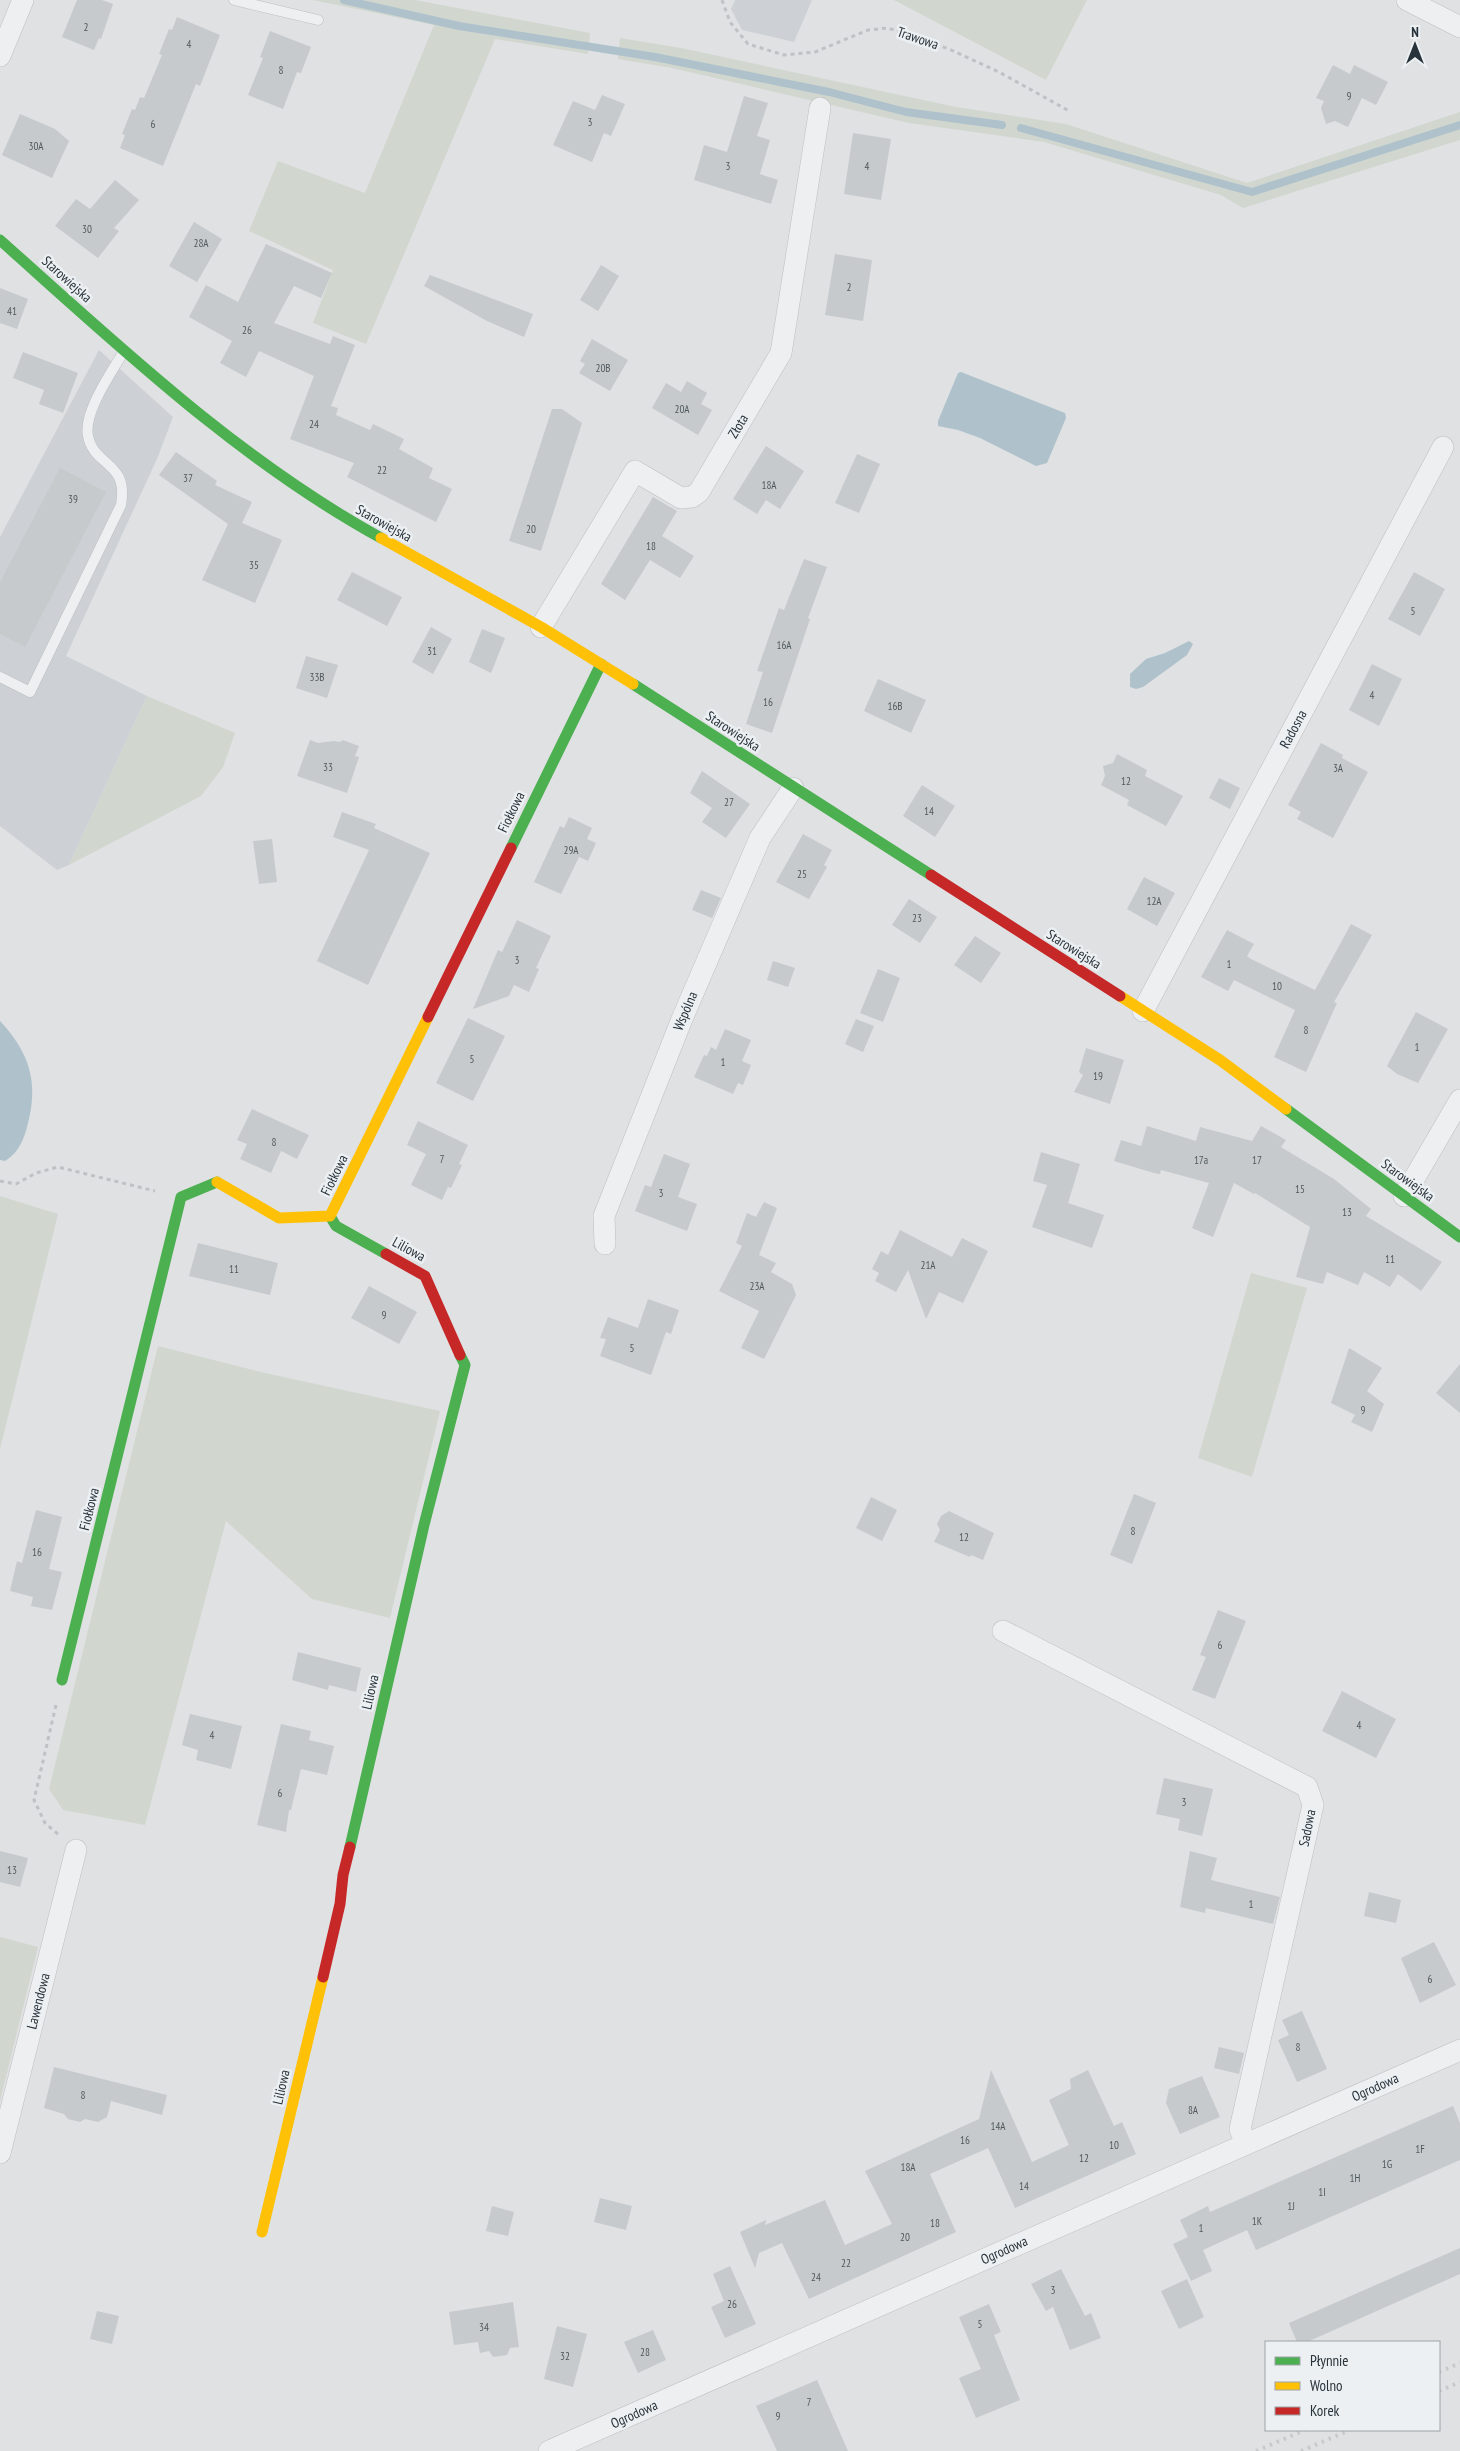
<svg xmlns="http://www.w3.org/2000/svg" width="1460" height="2451" viewBox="0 0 1460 2451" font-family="'PT Sans Narrow',sans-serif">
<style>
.built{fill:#cdd1d6}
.green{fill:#d1d7cf}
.water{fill:#afc2cc}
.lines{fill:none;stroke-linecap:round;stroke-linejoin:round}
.stream{stroke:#afc2cc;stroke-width:8}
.building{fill:#c7cacc}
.lane-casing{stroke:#bdbfc1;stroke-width:11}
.street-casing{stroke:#bdbfc1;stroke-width:22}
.path{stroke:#bec2c4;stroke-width:3;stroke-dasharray:4 4;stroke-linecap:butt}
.lane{stroke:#eeeff0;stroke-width:10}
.street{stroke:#eeeff0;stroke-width:21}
.fast{stroke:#4caf50;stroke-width:11}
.slow{stroke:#ffc107;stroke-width:11}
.jam{stroke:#c62828;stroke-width:11}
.rail{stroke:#c7c9cb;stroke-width:4;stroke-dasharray:2.5 5;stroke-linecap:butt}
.labels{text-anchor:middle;stroke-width:5;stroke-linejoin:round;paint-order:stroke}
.number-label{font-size:11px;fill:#50595f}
.street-label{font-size:14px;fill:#28323a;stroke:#ecf0f3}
</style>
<rect width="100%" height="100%" fill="#dfe1e3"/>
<!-- built -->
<g class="built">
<path d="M735 0H812L794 42 742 30 731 9Z"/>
<path d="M99 350 173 417 157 459 66 656 147 696 69 865 57 870 0 826V537Z"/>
</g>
<!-- green -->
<g class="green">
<path d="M313 0H415L590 33 588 54 495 39 366 344 313 323 333 270 249 231 278 161 365 193 434 25Z"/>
<path d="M894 0H1087L1046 80Z"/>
<path d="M620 38 681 48 956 107 1066 124 1247 183 1460 112V140L1243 208 1221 195 1044 142 909 123 672 68 618 59Z"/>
<path d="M147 696 235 733 223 767 201 796 69 865Z"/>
<path d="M0 1196 58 1214 0 1449Z"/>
<path d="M1251 1273 1307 1288 1252 1477 1198 1458Z"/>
<path d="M158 1346 265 1373 440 1411 390 1618 312 1599 226 1521 145 1825 63 1810 49 1789Z"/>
<path d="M0 1937 38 1947 0 2101Z"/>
</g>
<!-- water -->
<g class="water">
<path d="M961 372 1065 413 1066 418 1047 463 1036 466 980 438 958 430 938 426V421L958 373Z"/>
<path d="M1189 641 1193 644 1187 655 1143 687 1136 689 1130 687V674L1146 659 1165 653Z"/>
<path d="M0 1021C29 1052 39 1082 28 1123 24 1140 19 1152 5 1161L0 1160Z"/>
</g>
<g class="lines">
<!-- stream -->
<g class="stream">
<path d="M344 0 459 26 655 57 829 92 906 112 1002 125"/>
<path d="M1021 128 1252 192 1460 125"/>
</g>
</g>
<!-- building -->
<g class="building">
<path d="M77 0H102L113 4 101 39 99 38 94 50 62 37Z"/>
<path d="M177 17 220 35 200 86 196 84 163 166 120 148 125 135 122 134 132 109 135 110 140 97 144 98 162 55 159 54 169 29 172 30Z"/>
<path d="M270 31 311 47 301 73 297 72 283 109 248 95 263 58 260 57Z"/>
<path d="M1333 65 1350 74 1354 65 1388 82 1376 105 1362 98 1348 127 1335 121 1326 124 1321 108 1324 101 1316 98Z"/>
<path d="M602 95 625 104 611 136 604 133 592 162 553 145 573 101 595 110Z"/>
<path d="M744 96 768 103 757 136 770 140 760 174 778 180 771 204 694 180 704 145 727 152Z"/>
<path d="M20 114 55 129 69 141 52 178 2 155Z"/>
<path d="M853 133 891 139 881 200 844 194Z"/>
<path d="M115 180 139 200 114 228 119 231 98 258 55 226 76 199 90 209Z"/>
<path d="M194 222 222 239 197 282 169 266Z"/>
<path d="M266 244 332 273 321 298 294 286 274 323 330 344 333 336 355 345 331 406 338 408 336 415 370 430 373 424 404 439 399 449 433 468 429 478 452 489 436 522 347 477 354 463 290 439 314 376 259 351 246 377 220 363 232 341 189 317 206 285 238 302Z"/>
<path d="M835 254 872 260 863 321 825 315Z"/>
<path d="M601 265 619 276 598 311 580 300Z"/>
<path d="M430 275 533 314 524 337 487 321 424 286Z"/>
<path d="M0 288 28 299 17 329 0 323Z"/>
<path d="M592 339 628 360 610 391 579 373 585 364 580 361Z"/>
<path d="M23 352 78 373 63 413 39 404 44 390 13 378Z"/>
<path d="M687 381 707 393 701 404 712 410 698 435 652 408 666 383 681 392Z"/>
<path d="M552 409H562L582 423 541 551 509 541Z"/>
<path d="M766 446 804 471 780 509 766 500 757 514 733 499Z"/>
<path d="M176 452 217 481 215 485 252 502 242 523 282 540 255 603 202 580 228 524 159 475Z"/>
<path d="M857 454 880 464 859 513 835 503Z"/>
<path d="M60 468 106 492 25 647 0 634V582Z"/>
<path d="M653 497 677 511 662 536 694 556 680 578 650 560 625 600 601 584Z"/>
<path d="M804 559 827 567 808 618 810 619 772 733 746 724 763 672 757 671 779 608 784 610Z"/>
<path d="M352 572 402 597 387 626 337 600Z"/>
<path d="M1414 572 1445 589 1420 636 1388 619Z"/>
<path d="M431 627 452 639 433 674 412 662Z"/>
<path d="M482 629 505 638 491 673 469 662Z"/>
<path d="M306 656 338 665 327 698 296 688Z"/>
<path d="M1372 664 1402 679 1379 726 1349 710Z"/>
<path d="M878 679 926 700 911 733 864 711Z"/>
<path d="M310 740 318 743 334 741 340 742 343 740 359 746 355 756 359 757 347 793 297 776Z"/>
<path d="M1321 743 1343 755 1342 758 1368 772 1333 838 1297 819 1301 812 1288 805Z"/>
<path d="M1117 754 1147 770 1145 776 1183 796 1166 826 1127 805 1129 800 1101 785 1105 776 1103 766 1113 763Z"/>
<path d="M702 771 750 804 726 838 702 822 712 808 690 793Z"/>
<path d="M1219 778 1240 788 1230 809 1209 798Z"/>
<path d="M922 785 955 806 935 837 903 816Z"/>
<path d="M342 812 376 824 374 828 430 853 368 985 317 961 369 850 333 837Z"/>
<path d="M569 817 592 828 587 839 596 843 588 861 579 857 561 894 534 882 560 826 564 828Z"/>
<path d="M803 834 832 850 824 865 827 867 809 899 776 882Z"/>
<path d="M272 839 277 882 259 884 253 841Z"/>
<path d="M1144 877 1175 893 1157 926 1127 909Z"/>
<path d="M701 890 721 898 712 918 692 910Z"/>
<path d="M909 899 937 917 920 943 892 925Z"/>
<path d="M517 920 551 936 536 968 539 969 529 992 514 985 509 996 473 1009 498 950 502 952Z"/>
<path d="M1351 924 1372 935 1334 1002 1337 1003 1306 1072 1274 1057 1295 1010 1234 980 1228 991 1201 977 1227 930 1254 944 1247 956 1251 959 1315 990Z"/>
<path d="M975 936 1001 953 981 983 954 965Z"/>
<path d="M773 961 795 968 788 987 767 980Z"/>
<path d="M878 969 900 978 883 1022 860 1013Z"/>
<path d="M1416 1012 1448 1029 1418 1083 1397 1074 1387 1066Z"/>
<path d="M468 1018 505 1036 473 1101 436 1083Z"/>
<path d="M856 1019 874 1026 863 1052 845 1044Z"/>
<path d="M725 1029 751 1040 742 1061 751 1065 743 1085 738 1083 733 1094 694 1077 704 1055 707 1056 711 1047 716 1050Z"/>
<path d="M1086 1048 1124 1060 1110 1104 1074 1092 1083 1075 1079 1072Z"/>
<path d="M252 1109 309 1135 297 1159 281 1151 271 1173 240 1159 247 1144 237 1140Z"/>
<path d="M418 1121 468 1145 459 1164 462 1165 451 1188 448 1187 442 1200 411 1185 426 1154 407 1145Z"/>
<path d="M1147 1126 1196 1141 1200 1127 1252 1141 1261 1126 1286 1140 1281 1147 1334 1179 1371 1209 1366 1216 1442 1262 1421 1291 1398 1274 1390 1287 1364 1272 1358 1285 1327 1272 1323 1284 1296 1277 1310 1227 1255 1193 1254 1194 1234 1183 1213 1237 1192 1228 1209 1183 1161 1170 1160 1174 1154 1173 1114 1161 1121 1140 1141 1146Z"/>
<path d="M1041 1152 1080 1164 1068 1203 1104 1215 1092 1248 1032 1227 1047 1185 1033 1181Z"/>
<path d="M664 1154 690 1164 678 1197 697 1204 687 1231 635 1211 645 1185 651 1187Z"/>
<path d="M764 1202 777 1208 759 1255 776 1263 771 1272 792 1284 796 1295 764 1359 741 1348 759 1311 719 1291 742 1246 736 1243 747 1213 756 1217Z"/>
<path d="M900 1230 952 1257 962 1238 988 1251 963 1303 939 1292 926 1319 908 1270 896 1292 875 1281 879 1273 872 1269 881 1251 888 1255Z"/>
<path d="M198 1243 278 1263 270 1295 189 1276Z"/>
<path d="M369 1286 417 1312 399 1344 351 1318Z"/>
<path d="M648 1299 679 1310 671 1334 666 1332 651 1375 600 1356 606 1339 600 1338 608 1317 638 1328Z"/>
<path d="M1349 1348 1382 1368 1367 1391 1384 1404 1372 1432 1351 1422 1355 1415 1331 1403Z"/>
<path d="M1460 1364V1413L1436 1393Z"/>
<path d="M1134 1494 1156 1503 1132 1564 1110 1555Z"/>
<path d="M871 1497 897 1510 882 1541 856 1528Z"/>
<path d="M36 1510 62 1517 49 1569 62 1572 52 1610 31 1606 33 1597 10 1591 17 1561 22 1563Z"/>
<path d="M949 1511 994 1533 983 1560 971 1555 970 1557 934 1542 940 1530 937 1524 941 1516Z"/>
<path d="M1218 1610 1246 1621 1215 1699 1192 1690 1206 1657 1200 1655Z"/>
<path d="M298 1652 361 1668 356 1692 329 1685 328 1690 292 1680Z"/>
<path d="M1342 1691 1396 1719 1376 1758 1322 1731Z"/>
<path d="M190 1714 242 1726 231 1769 196 1760 198 1750 182 1745Z"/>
<path d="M281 1724 311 1731 309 1740 334 1746 327 1775 301 1769 291 1810H289L286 1832 257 1825Z"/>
<path d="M1164 1778 1213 1789 1202 1836 1178 1830 1180 1819 1156 1814Z"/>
<path d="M0 1851 28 1858 20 1887 0 1882Z"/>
<path d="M1190 1851 1217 1858 1211 1880 1280 1897 1273 1924 1206 1908 1205 1913 1180 1907Z"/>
<path d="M1369 1892 1401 1900 1396 1923 1364 1916Z"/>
<path d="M1434 1942 1456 1985 1420 2003 1401 1958Z"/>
<path d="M1302 2011 1327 2069 1297 2082 1278 2040 1289 2035 1282 2020Z"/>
<path d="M1219 2047 1244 2053 1239 2074 1214 2068Z"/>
<path d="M54 2067 167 2095 162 2115 111 2101 107 2117 98 2122 85 2119 80 2122 68 2119 64 2114 44 2108Z"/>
<path d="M991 2070 1032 2162 1069 2145 1049 2100 1071 2089 1070 2079 1088 2070 1114 2126 1122 2122 1136 2154 1015 2208 988 2148 930 2174 956 2232 809 2299 782 2243 759 2253 755 2268 740 2232 766 2220 765 2225 825 2200 845 2245 892 2224 865 2171 979 2119Z"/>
<path d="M1202 2076 1220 2117 1180 2134 1166 2103 1169 2089Z"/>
<path d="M1453 2106 1460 2123V2160L1256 2250 1247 2230 1203 2250 1212 2271 1191 2281 1173 2244 1188 2237 1180 2220 1208 2206 1210 2212Z"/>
<path d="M600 2198 632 2206 626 2230 594 2222Z"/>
<path d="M492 2206 514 2212 508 2236 486 2231Z"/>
<path d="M1460 2248V2274L1307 2342H1297L1289 2323Z"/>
<path d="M730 2266 756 2324 725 2338 711 2307 724 2301 713 2274Z"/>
<path d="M1061 2269 1085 2316 1091 2313 1101 2338 1070 2350 1053 2307 1046 2311 1031 2284Z"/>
<path d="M1187 2279 1204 2317 1179 2329 1161 2291Z"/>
<path d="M513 2302 519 2347 510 2348 507 2355 493 2357 489 2351 480 2353 478 2342 454 2345 449 2312Z"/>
<path d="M989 2304 1001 2332 994 2335 1020 2400 976 2418 959 2378 981 2369 959 2317Z"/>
<path d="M97 2311 119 2316 112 2344 90 2339Z"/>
<path d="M557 2326 587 2334 573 2387 544 2379Z"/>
<path d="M653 2330 666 2360 638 2373 624 2342Z"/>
<path d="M817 2380 848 2451H777L756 2406Z"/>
</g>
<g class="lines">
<defs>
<g id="lane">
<path d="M234 0 318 20"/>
<path d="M0 677 30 692 121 505C129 461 94 467 88 436 83 412 112 372 124 351"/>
</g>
<g id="street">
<path d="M1407 0 1460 27"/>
<path d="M0 56 23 0"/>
<path d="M541 627 635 471 681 498 692 497 699 492 781 353 820 108"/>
<path d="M1143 1011 1443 447"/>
<path d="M1404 1196 1460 1100"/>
<path d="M605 1244 604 1216 682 1019 760 838 793 788"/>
<path d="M1003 1631 1307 1787 1313 1805 1240 2129 1246 2144"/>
<path d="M0 2153 76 1850"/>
<path d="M549 2451 1460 2050"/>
</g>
</defs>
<!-- lane casing -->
<use href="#lane" class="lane-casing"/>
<!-- street casing -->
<use href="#street" class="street-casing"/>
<!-- path -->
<g class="path">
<path d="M722 0 730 22 748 44 784 55 815 52 868 30 888 28 949 49 999 72 1071 112"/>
<path d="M0 1181 16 1184 36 1173 58 1167 155 1191"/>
<path d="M56 1705 34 1800 45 1823 59 1835"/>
</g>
<!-- lane -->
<use href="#lane" class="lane"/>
<!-- street -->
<use href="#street" class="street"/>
<!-- fast -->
<g class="fast">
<path d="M0 240C120 347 239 460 381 538"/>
<path d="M633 684 931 875"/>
<path d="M511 848 601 664"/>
<path d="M1286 1109 1460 1237"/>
<path d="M330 1216 336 1226 386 1254"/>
<path d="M62 1680 181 1197 217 1182"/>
<path d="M350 1847 424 1525 465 1365 460 1355"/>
</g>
<!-- slow -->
<g class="slow">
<path d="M381 538 541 627 633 684"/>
<path d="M1120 996 1220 1060 1286 1109"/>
<path d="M217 1182 279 1218 330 1216 428 1017"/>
<path d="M262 2232 323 1977"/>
</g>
<!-- jam -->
<g class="jam">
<path d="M931 875 1120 996"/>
<path d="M428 1017 511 848"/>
<path d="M386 1254 425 1276 460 1355"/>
<path d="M323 1977 340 1904 343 1875 350 1847"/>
</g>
<!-- rail -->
<g class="rail">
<path d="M1439 2372 1460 2363"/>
<path d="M1439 2391 1460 2382"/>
<path d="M1256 2451 1305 2430"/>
<path d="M1301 2451 1350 2430"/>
</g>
</g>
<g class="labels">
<!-- number labels -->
<g class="number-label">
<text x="86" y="31">2</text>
<text x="189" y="48">4</text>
<text x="281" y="74">8</text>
<text x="1349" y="100">9</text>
<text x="590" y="126">3</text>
<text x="153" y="128">6</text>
<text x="36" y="150">30A</text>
<text x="728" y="170">3</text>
<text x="867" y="170">4</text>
<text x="87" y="233">30</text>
<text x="201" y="247">28A</text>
<text x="849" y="291">2</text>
<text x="12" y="315">41</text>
<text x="247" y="334">26</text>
<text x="603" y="372">20B</text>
<text x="682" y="413">20A</text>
<text x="314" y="428">24</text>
<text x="382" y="474">22</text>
<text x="188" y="482">37</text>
<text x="769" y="489">18A</text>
<text x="73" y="503">39</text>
<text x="531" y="533">20</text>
<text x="651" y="550">18</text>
<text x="254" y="569">35</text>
<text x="1413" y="615">5</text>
<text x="784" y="649">16A</text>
<text x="432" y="655">31</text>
<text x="317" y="681">33B</text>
<text x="1372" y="699">4</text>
<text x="768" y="706">16</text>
<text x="895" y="710">16B</text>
<text x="328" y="771">33</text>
<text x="1338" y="772">3A</text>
<text x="1126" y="785">12</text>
<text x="729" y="806">27</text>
<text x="929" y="815">14</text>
<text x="571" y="854">29A</text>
<text x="802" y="878">25</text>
<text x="1154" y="905">12A</text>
<text x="917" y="922">23</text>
<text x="517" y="964">3</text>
<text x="1229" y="968">1</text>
<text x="1277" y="990">10</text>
<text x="1306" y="1034">8</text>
<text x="1417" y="1051">1</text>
<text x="472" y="1063">5</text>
<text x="723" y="1066">1</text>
<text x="1098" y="1080">19</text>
<text x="274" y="1146">8</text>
<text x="442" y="1163">7</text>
<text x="1201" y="1164">17a</text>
<text x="1257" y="1164">17</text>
<text x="1300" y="1193">15</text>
<text x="661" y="1197">3</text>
<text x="1347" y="1216">13</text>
<text x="1390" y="1263">11</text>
<text x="928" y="1269">21A</text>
<text x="234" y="1273">11</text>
<text x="757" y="1290">23A</text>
<text x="384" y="1319">9</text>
<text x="632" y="1352">5</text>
<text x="1363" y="1414">9</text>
<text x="1133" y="1535">8</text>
<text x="964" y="1541">12</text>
<text x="37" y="1556">16</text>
<text x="1220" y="1649">6</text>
<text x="1359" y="1729">4</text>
<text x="212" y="1739">4</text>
<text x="280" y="1797">6</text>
<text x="1184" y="1806">3</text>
<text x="12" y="1874">13</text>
<text x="1251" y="1908">1</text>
<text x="1430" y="1983">6</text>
<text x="1298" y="2051">8</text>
<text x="83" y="2099">8</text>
<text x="1193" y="2114">8A</text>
<text x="998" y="2130">14A</text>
<text x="965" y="2144">16</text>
<text x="1114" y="2149">10</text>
<text x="1420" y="2153">1F</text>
<text x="1084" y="2162">12</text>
<text x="1387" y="2168">1G</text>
<text x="908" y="2171">18A</text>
<text x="1355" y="2182">1H</text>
<text x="1024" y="2190">14</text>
<text x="1322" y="2196">1I</text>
<text x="1291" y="2210">1J</text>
<text x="1257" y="2225">1K</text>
<text x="935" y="2227">18</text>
<text x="1201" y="2232">1</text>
<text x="905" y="2241">20</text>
<text x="846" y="2267">22</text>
<text x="816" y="2281">24</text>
<text x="1053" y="2294">3</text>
<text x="732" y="2308">26</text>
<text x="980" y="2328">5</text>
<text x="484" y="2331">34</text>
<text x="645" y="2356">28</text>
<text x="565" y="2360">32</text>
<text x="809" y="2406">7</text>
<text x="778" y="2420">9</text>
</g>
<!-- street labels -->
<g class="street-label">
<text transform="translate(918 38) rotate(19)" y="5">Trawowa</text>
<text transform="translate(67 279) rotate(42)" y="5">Starowiejska</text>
<text transform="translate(738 426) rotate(-59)" y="5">Złota</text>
<text transform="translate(384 523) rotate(29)" y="5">Starowiejska</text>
<text transform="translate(1293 729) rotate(-62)" y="5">Radosna</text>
<text transform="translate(733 731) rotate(33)" y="5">Starowiejska</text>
<text transform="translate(511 812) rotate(-64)" y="5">Fiołkowa</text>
<text transform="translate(1074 949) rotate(32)" y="5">Starowiejska</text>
<text transform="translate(685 1011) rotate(-67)" y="5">Wspólna</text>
<text transform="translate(334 1175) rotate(-64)" y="5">Fiołkowa</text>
<text transform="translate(1408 1180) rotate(36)" y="5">Starowiejska</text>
<text transform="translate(409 1249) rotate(29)" y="5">Liliowa</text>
<text transform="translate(89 1509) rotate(-76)" y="5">Fiołkowa</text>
<text transform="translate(370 1692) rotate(-77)" y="5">Liliowa</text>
<text transform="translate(1307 1828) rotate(-79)" y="5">Sadowa</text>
<text transform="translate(38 2001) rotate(-76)" y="5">Lawendowa</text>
<text transform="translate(281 2087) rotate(-77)" y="5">Liliowa</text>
<text transform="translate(1375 2087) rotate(-24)" y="5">Ogrodowa</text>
<text transform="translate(1004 2250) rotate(-24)" y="5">Ogrodowa</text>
<text transform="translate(634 2414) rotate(-24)" y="5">Ogrodowa</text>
</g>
</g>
<!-- legend -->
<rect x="1265" y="2341" width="175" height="90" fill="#ecf0f3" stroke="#9ea4a9"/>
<rect x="1275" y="2357" width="25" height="8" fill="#4caf50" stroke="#9ea4a9"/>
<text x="1310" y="2366" font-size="15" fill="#28323a">Płynnie</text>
<rect x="1275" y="2382" width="25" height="8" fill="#ffc107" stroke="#9ea4a9"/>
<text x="1310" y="2391" font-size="15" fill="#28323a">Wolno</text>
<rect x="1275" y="2407" width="25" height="8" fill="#c62828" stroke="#9ea4a9"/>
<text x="1310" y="2416" font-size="15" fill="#28323a">Korek</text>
<!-- north arrow -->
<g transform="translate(1415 45)" stroke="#ecf0f3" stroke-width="4" paint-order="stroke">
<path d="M0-4L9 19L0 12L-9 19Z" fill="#28323a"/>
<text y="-8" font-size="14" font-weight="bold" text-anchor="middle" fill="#28323a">N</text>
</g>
</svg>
